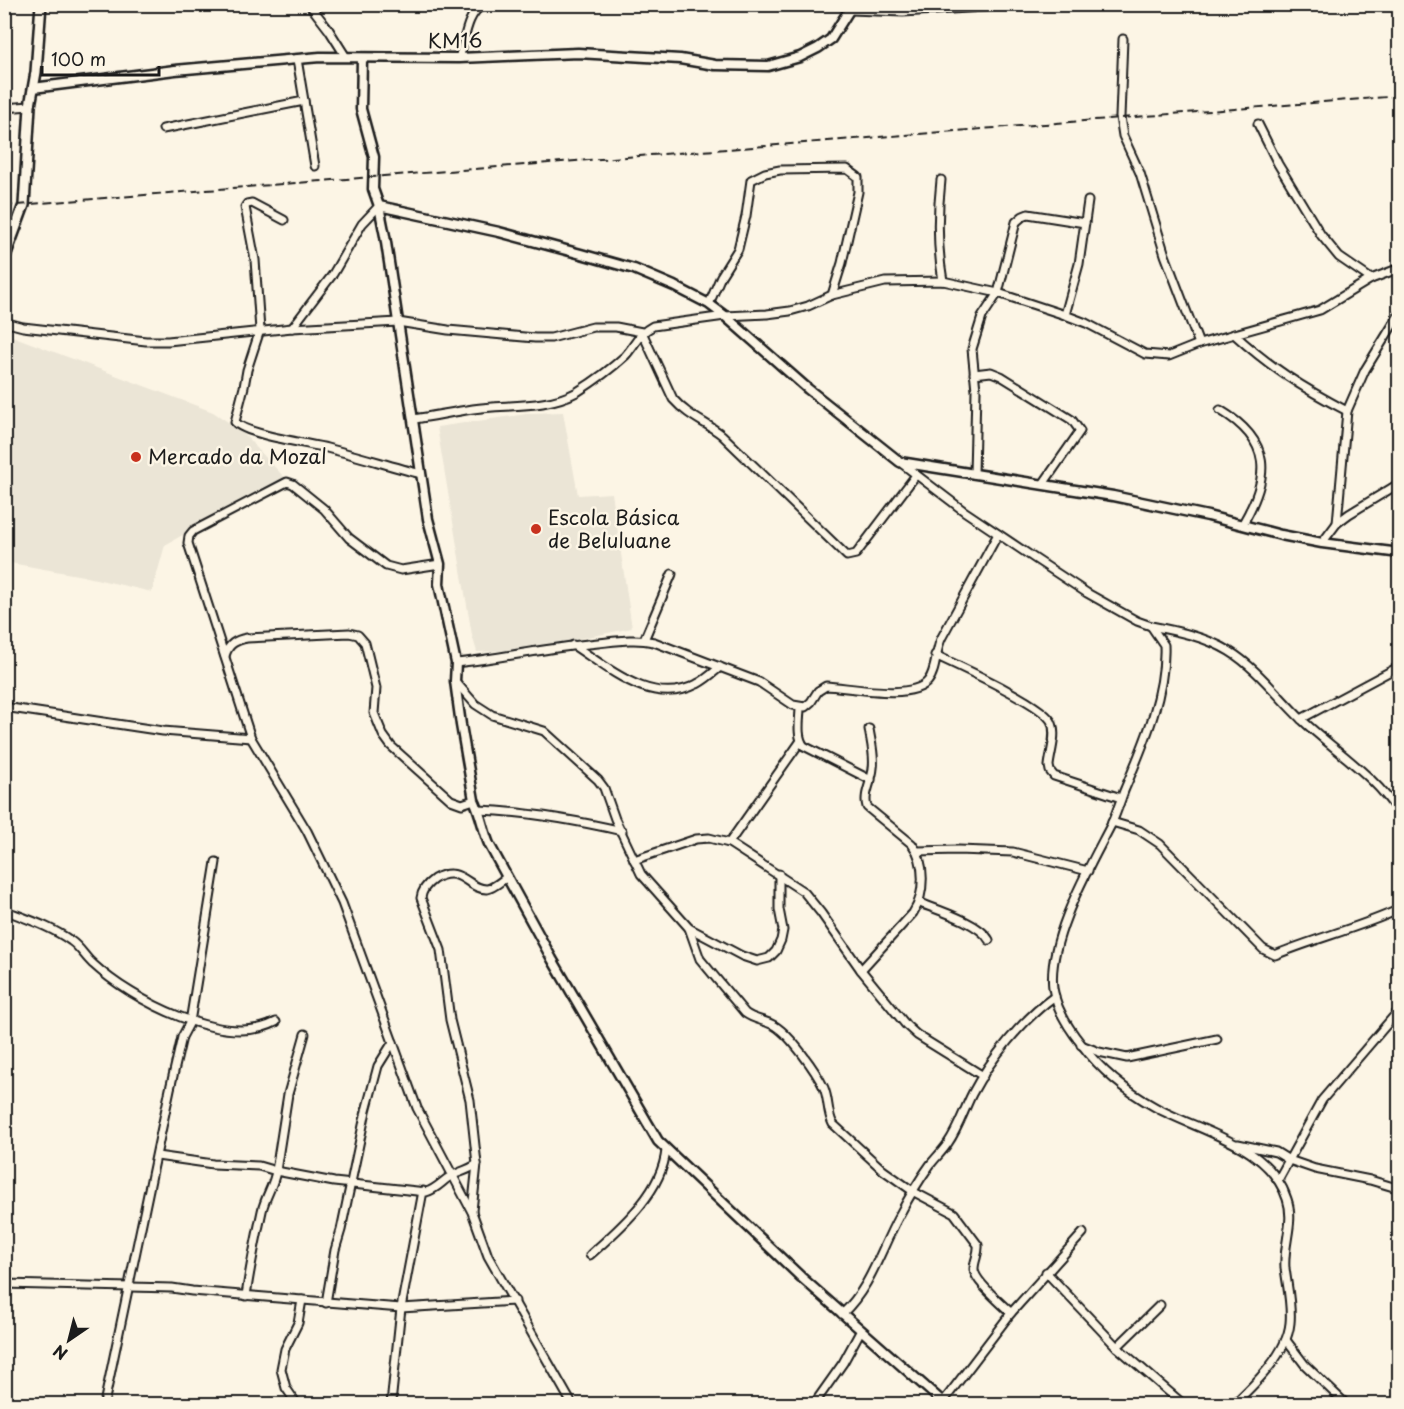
<svg xmlns="http://www.w3.org/2000/svg" width="1404" height="1409" viewBox="0 0 1404 1409" font-family="'Playpen Sans',sans-serif">
<style>
.built{fill:#ebe5d6}
.lines{fill:none;stroke-linecap:round;stroke-linejoin:round}
.minor-casing{stroke:#1c1c1c;stroke-width:11}
.tertiary-casing{stroke:#1c1c1c;stroke-width:13}
.secondary-casing{stroke:#1c1c1c;stroke-width:14}
.minor{stroke:#fcf5e5;stroke-width:7}
.tertiary{stroke:#fcf5e5;stroke-width:8}
.secondary{stroke:#fcf5e5;stroke-width:9}
.rail{stroke:#1c1c1c;stroke-width:2;stroke-dasharray:9 4.5;stroke-linecap:butt}
.poi-dot{fill:#c8321e;stroke:#fcf5e5;stroke-width:2}
.labels{text-anchor:middle;stroke-width:5;stroke-linejoin:round;paint-order:stroke}
.street-label{font-size:20px;fill:#1c1c1c;stroke:#fcf5e5}
.poi-label{font-size:20px;fill:#1c1c1c;stroke:#fcf5e5;text-anchor:start}
</style>
<rect width="100%" height="100%" fill="#fcf5e5"/>
<filter id="ink" filterUnits="userSpaceOnUse"><feTurbulence type="fractalNoise" baseFrequency=".0167" numOctaves="2"/><feDisplacementMap in="SourceGraphic" scale="12" xChannelSelector="R" yChannelSelector="G"/><feConvolveMatrix kernelMatrix="1 2 1 2 8 2 1 2 1" color-interpolation-filters="sRGB"/></filter>
<g filter="url(#ink)">
<!-- built -->
<g class="built">
<path d="M4 333 213 412 240 430 284 477 165 545 152 592 83 576 5 562Z"/>
<path d="M563 412 578 495 612 493 632 628 569 641 504 651 477 652 472 635 437 427 533 413Z"/>
</g>
<g class="lines">
<defs>
<g id="minor">
<path d="M309 4 329 30 346 57"/>
<path d="M840 4 851 10 903 12 1033 4"/>
<path d="M1123 39 1120 117 1123 136 1140 173 1165 255 1199 344"/>
<path d="M459 58C466 39 465 17 483 4"/>
<path d="M297 59 315 166"/>
<path d="M4 108 30 106"/>
<path d="M1258 124 1278 164 1321 235 1339 257 1371 279"/>
<path d="M163 129 304 101"/>
<path d="M941 180C937 215 937 247 943 281"/>
<path d="M284 220 252 203 247 204 245 207 255 260 260 330 247 370 244 387 235 422C247 435 307 443 327 448 359 456 390 466 421 474"/>
<path d="M709 304 721 276 738 249 746 216 751 180 765 173 780 170 847 169 858 177V192L842 263 832 295"/>
<path d="M1065 315 1079 264 1088 201"/>
<path d="M4 322 23 327 146 341H168L292 328 398 322 448 330 535 338H551L593 327H616L642 332 673 399C689 417 704 421 722 435L847 556 856 554 916 475"/>
<path d="M292 328 333 274 362 224 379 206"/>
<path d="M1234 334C1271 368 1303 388 1347 411"/>
<path d="M974 374 991 372 1001 376 1072 420 1080 431 1043 484"/>
<path d="M1220 410C1272 441 1271 476 1242 525"/>
<path d="M414 419C434 416 453 412 473 409 508 404 545 409 577 392 593 382 611 369 625 356 635 345 639 333 653 326L725 316 767 314 790 311 808 306 832 295 885 282 943 281 998 293 1065 315 1086 323 1145 354 1169 356 1199 344 1320 310 1371 279 1400 268"/>
<path d="M901 463 964 511 1034 558 1087 593 1137 621 1151 626 1164 645C1166 695 1143 746 1124 791 1120 802 1116 814 1111 825 1089 868 1047 940 1053 988 1056 1009 1069 1029 1082 1045 1102 1072 1126 1091 1155 1107 1200 1132 1269 1144 1287 1199 1295 1222 1283 1244 1285 1268 1287 1285 1292 1305 1290 1323 1287 1354 1255 1384 1234 1404"/>
<path d="M974 474 976 390 972 349 982 317 998 293 1016 222 1023 216 1028 214 1085 223"/>
<path d="M1337 523 1347 411 1365 370 1400 313"/>
<path d="M1322 543 1337 523 1349 514 1400 483"/>
<path d="M440 564 401 570 386 566 349 538 324 509 293 484 287 482 193 531 189 536 188 543 251 738 307 831 342 903 417 1108 472 1212 488 1256 572 1404"/>
<path d="M1151 626C1177 631 1206 637 1229 651 1257 668 1278 697 1302 720 1335 751 1376 776 1400 815"/>
<path d="M644 640 672 574"/>
<path d="M573 645C609 668 652 708 697 684 705 680 713 673 720 667"/>
<path d="M935 655C956 665 1046 705 1052 723 1057 735 1050 754 1049 766L1050 771 1054 776 1121 798"/>
<path d="M225 656C228 644 236 640 247 638L349 633 358 635 365 643 376 688 374 713 383 735 391 746 451 800 462 804 474 800"/>
<path d="M456 663C503 658 551 647 598 643 617 641 635 638 654 642L759 682 793 705 805 707 811 702 818 691 826 686C849 687 912 701 928 681 937 670 935 650 942 637L998 534"/>
<path d="M455 681 475 704 492 715 544 731 598 780 604 788 615 819 641 874 689 928 700 959 745 1013C754 1020 765 1020 775 1026 791 1036 816 1071 824 1088 829 1100 827 1113 833 1124L883 1170 914 1192 954 1213 978 1245C979 1254 974 1260 974 1269 974 1281 1002 1304 1011 1313"/>
<path d="M4 707 163 731 251 738"/>
<path d="M800 707C800 719 796 736 804 746L871 780"/>
<path d="M1301 719 1400 666"/>
<path d="M479 810C528 812 574 820 622 831"/>
<path d="M1112 822 1139 830 1160 844 1263 949 1275 955C1316 938 1359 928 1400 909"/>
<path d="M729 843 800 742"/>
<path d="M917 851 958 850 1013 852 1088 871"/>
<path d="M634 860 696 839 709 838 729 843 804 892 821 913 861 970 906 1025 917 1035 983 1076"/>
<path d="M920 903C938 910 980 923 989 940"/>
<path d="M4 910C27 919 52 927 71 941 80 947 85 957 93 964 132 1000 224 1049 276 1022"/>
<path d="M689 928 742 956 757 961 769 958 776 951 781 940 783 930 779 909V874"/>
<path d="M861 970 913 913C925 895 926 862 912 844L867 807C863 794 872 782 873 768 875 756 871 742 869 729"/>
<path d="M305 1034 288 1094 276 1171 334 1182 426 1192C437 1189 442 1181 451 1176 459 1172 469 1170 477 1164"/>
<path d="M1081 1045 1099 1052 1127 1058 1217 1039"/>
<path d="M1238 1144 1276 1152 1289 1160 1315 1169 1370 1180 1400 1189"/>
<path d="M157 1156 213 1164 259 1166 276 1171C274 1185 265 1197 262 1211 256 1239 250 1267 246 1296"/>
<path d="M1278 1180 1322 1100 1400 1009"/>
<path d="M472 1211 477 1164 470 1100 450 1020 441 950 421 898C422 889 427 884 434 879 461 863 468 890 487 889 494 888 501 881 507 877"/>
<path d="M590 1255C620 1228 662 1193 666 1150"/>
<path d="M1046 1272 1117 1347 1183 1404"/>
<path d="M4 1284 172 1288 192 1291 401 1308 515 1301"/>
<path d="M326 1303 335 1250 341 1230 366 1111 378 1066 393 1042"/>
<path d="M842 1314C871 1287 880 1251 899 1216 908 1199 919 1180 930 1165 936 1157 943 1151 948 1143 958 1129 964 1110 972 1094 991 1058 1022 1020 1055 996"/>
<path d="M1286 1340 1305 1365 1346 1404"/>
<path d="M1117 1347 1160 1305"/>
<path d="M943 1402 1011 1313 1083 1233"/>
<path d="M104 1404 170 1089 182 1037 190 1022 216 862"/>
<path d="M297 1404 286 1388 281 1369 285 1349 298 1323 302 1300"/>
<path d="M391 1404 401 1308 423 1191"/>
<path d="M814 1404 843 1363 861 1330"/>
</g>
<g id="tertiary">
<path d="M362 59 361 109 374 157 373 189 379 206 385 236 428 519 440 564 439 584 456 663 455 681 461 725 474 800C481 814 483 830 489 844L552 959 658 1141 801 1277 945 1404"/>
<path d="M33 88 175 70 320 57 459 58 578 53 680 59 715 65 768 66 800 57 818 48 831 39 853 4"/>
<path d="M379 206 499 232 581 254 634 269 674 286 709 304 725 316 808 389 900 462 1113 496 1208 516 1281 535 1322 543 1400 553"/>
</g>
<path id="secondary" d="M4 259 24 205 30 106 36 72 41 4"/>
</defs>
<!-- minor casing -->
<use href="#minor" class="minor-casing"/>
<!-- tertiary casing -->
<use href="#tertiary" class="tertiary-casing"/>
<!-- secondary casing -->
<use href="#secondary" class="secondary-casing"/>
<!-- minor -->
<use href="#minor" class="minor"/>
<!-- tertiary -->
<use href="#tertiary" class="tertiary"/>
<!-- secondary -->
<use href="#secondary" class="secondary"/>
<!-- rail -->
<path class="rail" d="M4 206 1400 96"/>
</g>
</g>
<!-- markers -->
<g class="poi-dot">
<circle cx="136" cy="457" r="6"/>
<circle cx="536" cy="529" r="6"/>
</g>
<g class="labels">
<!-- street labels -->
<g class="street-label">
<text transform="translate(455 41) rotate(-1)" y="7">KM16</text>
</g>
<!-- poi labels -->
<g class="poi-label">
<text x="148" y="464">Mercado da Mozal</text>
<text x="548" y="525">Escola Básica<tspan x="548" dy="23">de Beluluane</tspan></text>
</g>
</g>
<!-- margin -->
<rect width="1404" height="1409" fill="none" stroke="#fcf5e5" stroke-width="24"/>
<rect x="12" y="12" width="1380" height="1385" fill="none" stroke="#1c1c1c" stroke-width="2" filter="url(#ink)"/>
<!-- north arrow -->
<g transform="translate(69 1340) rotate(215)" stroke="#fcf5e5" stroke-width="4.5" paint-order="stroke">
<path d="M0-4.5L10 22L0 15L-10 22Z" fill="#1c1c1c"/>
<text y="-9" font-size="16" font-weight="bold" text-anchor="middle" fill="#1c1c1c">N</text>
</g>
<!-- scale -->
<path d="M42 66v9h117v-9" fill="none" stroke="#1c1c1c" stroke-width="3"/>
<text x="51" y="66" font-size="18" fill="#1c1c1c" stroke="#fcf5e5" stroke-width="4.5" paint-order="stroke">100 m</text>
</svg>
